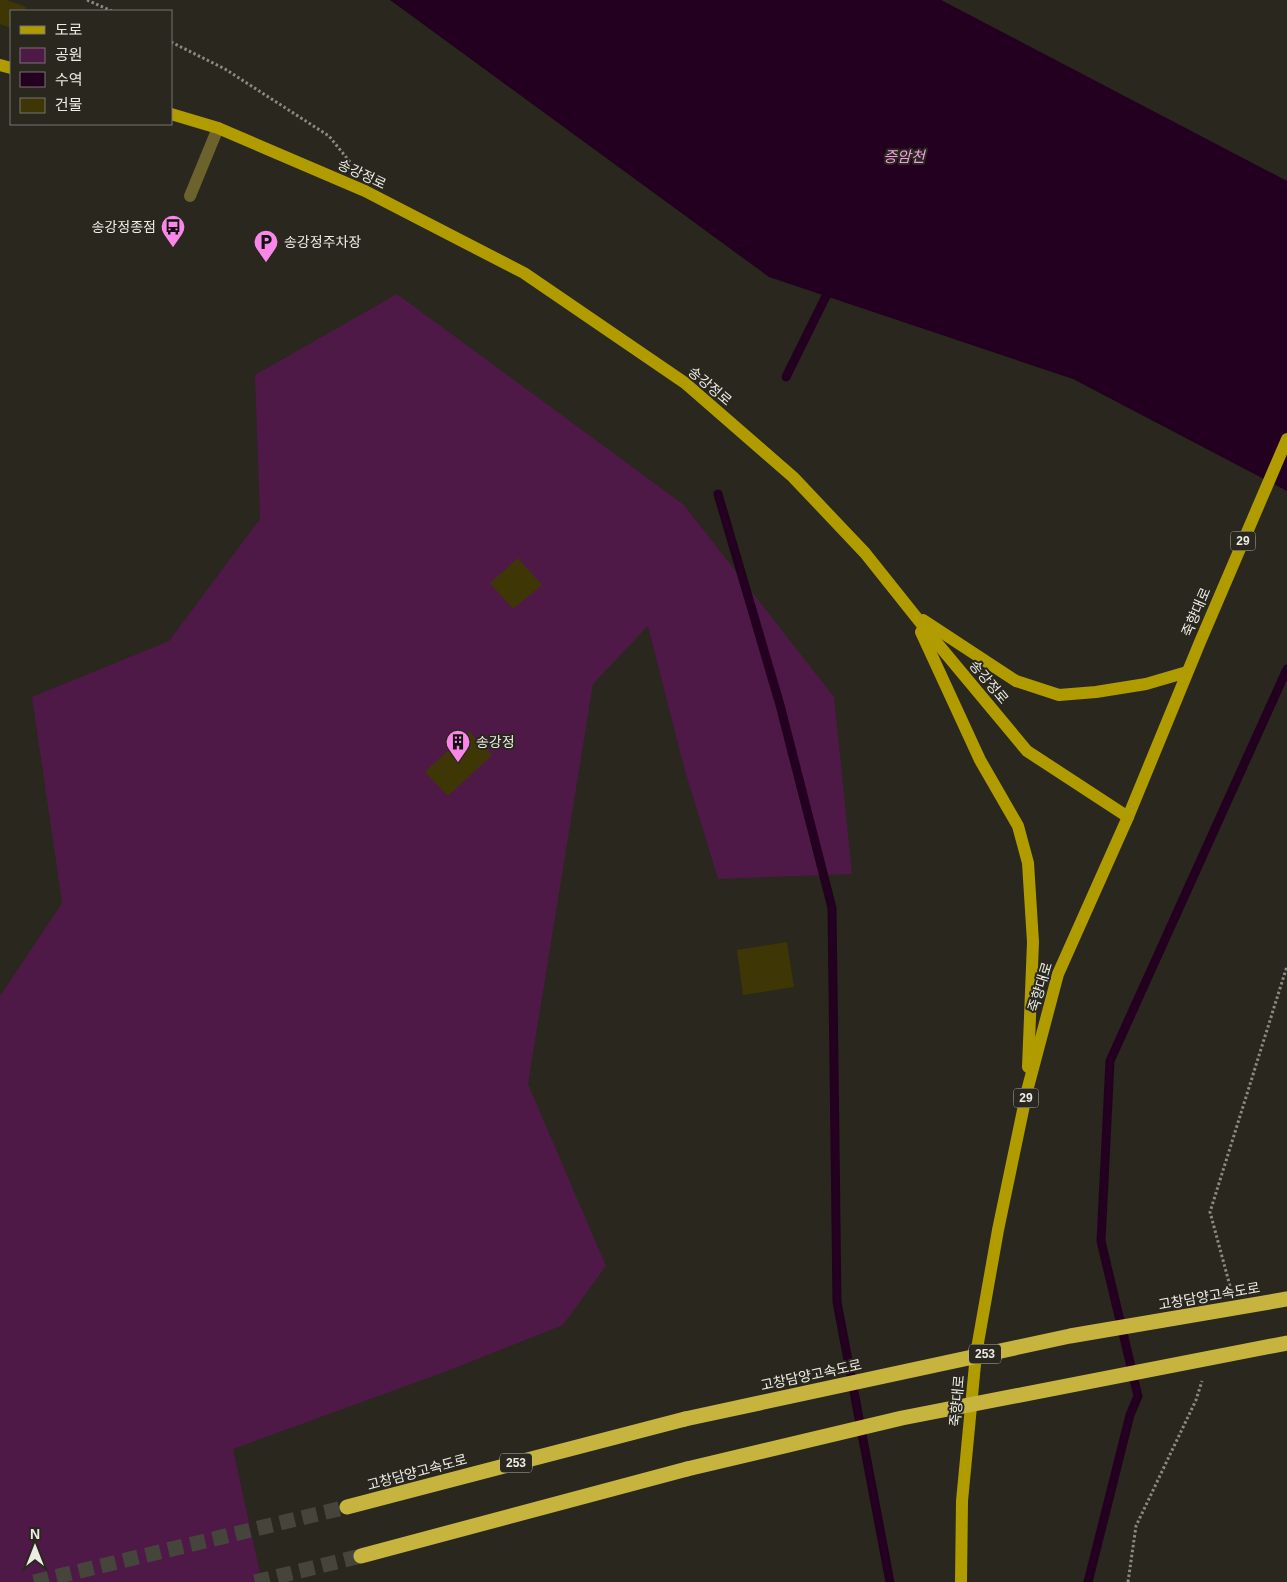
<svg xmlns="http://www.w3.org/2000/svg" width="1287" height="1582" viewBox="0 0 1287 1582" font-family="Arial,'Noto Sans KR',sans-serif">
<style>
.green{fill:#4e1946}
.water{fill:#23001f}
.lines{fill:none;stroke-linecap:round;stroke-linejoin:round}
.stream{stroke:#23001f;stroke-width:9}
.building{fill:#3e3705}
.highway-tunnel{stroke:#46453c;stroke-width:15;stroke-dasharray:15 8;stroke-linecap:butt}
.path{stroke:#8b8a82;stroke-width:3;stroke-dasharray:2.5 2.5;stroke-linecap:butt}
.minor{stroke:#6c622b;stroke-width:12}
.major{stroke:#b19c00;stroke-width:12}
.highway{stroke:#c7b43f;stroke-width:15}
.highway-bridge{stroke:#c7b43f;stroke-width:15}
.labels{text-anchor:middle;stroke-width:4;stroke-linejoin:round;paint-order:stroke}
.shield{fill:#29271e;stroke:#b2b1a9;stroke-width:1}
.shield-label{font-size:12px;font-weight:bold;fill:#ecece5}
.street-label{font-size:14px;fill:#ecece5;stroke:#29271e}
.poi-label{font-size:14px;fill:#ecece5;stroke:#29271e;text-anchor:start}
.water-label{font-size:15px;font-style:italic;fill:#f59ce4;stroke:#29271e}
</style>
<rect width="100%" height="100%" fill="#29271e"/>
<!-- green -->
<path class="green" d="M397 294 684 505 834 697 852 874 718 879 684 767 648 626 593 684 528 1084 606 1266 563 1325 450 1370 233 1449 262 1582H0V996L62 903 32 697 169 641 260 519 255 375Z"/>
<!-- water -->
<path class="water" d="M390 0H941L1287 181V491L1073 379 769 277Z"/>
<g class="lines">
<!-- stream -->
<g class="stream">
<path d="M786 377 831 286"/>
<path d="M718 494 780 705 832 908 837 1302 890 1582"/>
<path d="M1088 1582 1130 1415 1138 1396 1101 1241 1110 1061 1287 669"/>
</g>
</g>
<!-- building -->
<g class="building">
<path d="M0 0H7L26 7 24 11H11V28L0 24Z"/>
<path d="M518 558 542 585 513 609 490 583Z"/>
<path d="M469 731 492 755 448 796 425 772Z"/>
<path d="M787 942 794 987 743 995 737 950Z"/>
</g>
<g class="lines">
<!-- highway-tunnel -->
<g class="highway-tunnel">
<path d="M34 1582 347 1507"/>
<path d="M255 1582 361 1556"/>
</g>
<!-- path -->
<g class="path">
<path d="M87 0 112 11"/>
<path d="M171 42 225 69 329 136 350 162"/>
<path d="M1230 1286 1210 1212 1287 966"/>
<path d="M1128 1582 1136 1526 1196 1400 1202 1381"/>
</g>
<!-- minor -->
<path class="minor" d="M190 196 218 128"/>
<!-- major -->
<g class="major">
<path d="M0 65 11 68"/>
<path d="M171 114 218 128 365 191 524 273 685 383 793 477 865 553 932 637 1027 751 1128 817"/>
<path d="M923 620 1016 681 1059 695 1096 692 1146 684 1187 672"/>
<path d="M921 632 980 760 1018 826 1028 863 1033 942 1028 1067"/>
<path d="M961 1582 962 1501 976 1354 998 1230 1027 1091 1058 974 1128 817 1200 642 1287 439"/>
</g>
<!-- highway -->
<g class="highway">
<path d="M347 1507 685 1419"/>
<path d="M361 1556 687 1469"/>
</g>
<!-- highway-bridge -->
<g class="highway-bridge">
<path d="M685 1419 1070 1336 1287 1299"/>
<path d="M687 1469 902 1418 1287 1343"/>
</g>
</g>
<!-- icons -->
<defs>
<symbol id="bus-pin" viewBox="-11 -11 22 30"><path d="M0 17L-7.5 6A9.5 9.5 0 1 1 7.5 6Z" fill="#fa87e7" stroke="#29271e"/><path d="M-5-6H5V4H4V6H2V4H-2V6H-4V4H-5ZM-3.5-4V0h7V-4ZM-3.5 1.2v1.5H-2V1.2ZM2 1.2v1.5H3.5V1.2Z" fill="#111"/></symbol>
<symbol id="parking-pin" viewBox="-11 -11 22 30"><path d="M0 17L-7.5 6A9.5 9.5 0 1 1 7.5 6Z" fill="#fa87e7" stroke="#29271e"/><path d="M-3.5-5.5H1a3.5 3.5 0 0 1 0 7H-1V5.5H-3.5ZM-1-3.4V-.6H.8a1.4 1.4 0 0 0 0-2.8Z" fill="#111"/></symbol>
<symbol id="building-pin" viewBox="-11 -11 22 30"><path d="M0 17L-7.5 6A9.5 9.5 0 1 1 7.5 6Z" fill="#fa87e7" stroke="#29271e"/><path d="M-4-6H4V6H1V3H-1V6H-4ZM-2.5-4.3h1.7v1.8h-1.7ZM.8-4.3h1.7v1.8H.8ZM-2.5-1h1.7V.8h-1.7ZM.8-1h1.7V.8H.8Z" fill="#111"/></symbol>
</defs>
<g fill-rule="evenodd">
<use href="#bus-pin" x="159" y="213" width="28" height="38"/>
<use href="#parking-pin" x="252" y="228" width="28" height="38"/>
<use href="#building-pin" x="444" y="728" width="28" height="38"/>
</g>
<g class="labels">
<!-- shield labels -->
<g class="shield">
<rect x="1230.5" y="531.5" width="25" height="19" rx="4"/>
<rect x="1013.5" y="1088.5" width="25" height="19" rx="4"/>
<rect x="969" y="1344.5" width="32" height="19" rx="4"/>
<rect x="500" y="1453.5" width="32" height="19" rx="4"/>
</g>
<g class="shield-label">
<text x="1243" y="545">29</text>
<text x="1026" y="1102">29</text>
<text x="985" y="1358">253</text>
<text x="516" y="1467">253</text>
</g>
<!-- street labels -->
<g class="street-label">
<text transform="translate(362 174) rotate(25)" y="5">송강정로</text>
<text transform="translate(710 386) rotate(40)" y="5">송강정로</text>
<text transform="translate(1196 612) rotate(-67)" y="5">죽향대로</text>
<text transform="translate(989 682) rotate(50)" y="5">송강정로</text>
<text transform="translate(1040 987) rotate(-73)" y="5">죽향대로</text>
<text transform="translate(1209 1296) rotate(-10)" y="5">고창담양고속도로</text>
<text transform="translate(811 1375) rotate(-12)" y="5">고창담양고속도로</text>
<text transform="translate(957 1401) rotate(-85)" y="5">죽향대로</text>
<text transform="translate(417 1472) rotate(-15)" y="5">고창담양고속도로</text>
</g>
<!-- poi labels -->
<g class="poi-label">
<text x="156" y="232" text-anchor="end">송강정종점</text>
<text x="284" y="247">송강정주차장</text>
<text x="476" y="747">송강정</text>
</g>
<!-- water labels -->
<g class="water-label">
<text x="904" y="162">증암천</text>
</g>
</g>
<!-- legend -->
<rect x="10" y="10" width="162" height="115" fill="#29271e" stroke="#77766e"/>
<rect x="20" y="26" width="25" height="8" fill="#b19c00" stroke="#77766e"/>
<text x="55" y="35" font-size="15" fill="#ecece5">도로</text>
<rect x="20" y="48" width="25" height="15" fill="#4e1946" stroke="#77766e"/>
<text x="55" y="60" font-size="15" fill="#ecece5">공원</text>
<rect x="20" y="72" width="25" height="15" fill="#23001f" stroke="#77766e"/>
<text x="55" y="85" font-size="15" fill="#ecece5">수역</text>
<rect x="20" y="98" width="25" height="15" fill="#3e3705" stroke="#77766e"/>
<text x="55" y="110" font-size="15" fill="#ecece5">건물</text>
<!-- north arrow -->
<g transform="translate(35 1547)" stroke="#29271e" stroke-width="4" paint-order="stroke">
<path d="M0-4L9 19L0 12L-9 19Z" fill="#ecece5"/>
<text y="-8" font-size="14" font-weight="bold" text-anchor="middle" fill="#ecece5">N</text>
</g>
</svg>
